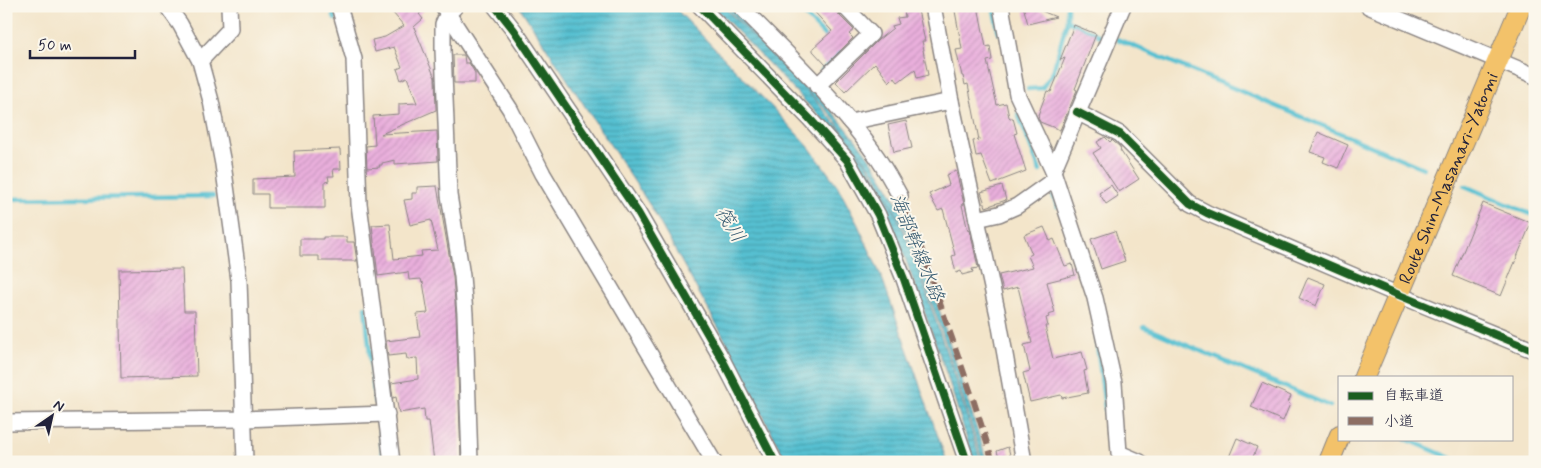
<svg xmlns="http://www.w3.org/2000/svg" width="1541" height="468" viewBox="0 0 1541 468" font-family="Mynerve,'Klee One',sans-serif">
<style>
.water{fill:url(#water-rules);stroke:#3c7186}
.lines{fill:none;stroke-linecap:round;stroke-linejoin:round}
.stream{stroke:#56c0d1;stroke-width:4.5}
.building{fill:url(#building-hatch)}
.minor-casing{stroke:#8a8482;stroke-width:18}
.major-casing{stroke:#8a8482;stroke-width:22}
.minor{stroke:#fff;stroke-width:15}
.major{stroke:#f3c26a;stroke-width:20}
.quiet{stroke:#8d6e63;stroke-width:6;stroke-dasharray:12 6;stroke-linecap:butt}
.cycleway-casing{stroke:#fbf7ec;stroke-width:11}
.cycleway{stroke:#1b5e20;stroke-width:8}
.labels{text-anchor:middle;stroke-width:4;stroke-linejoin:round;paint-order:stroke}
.street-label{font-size:18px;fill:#22223b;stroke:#fbf7ec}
.water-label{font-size:19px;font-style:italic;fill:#345970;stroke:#fbf7ec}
</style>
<defs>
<pattern id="water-rules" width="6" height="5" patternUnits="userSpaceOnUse" patternTransform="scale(1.25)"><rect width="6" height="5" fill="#56c0d1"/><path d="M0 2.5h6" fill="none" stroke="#479cab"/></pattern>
<pattern id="building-hatch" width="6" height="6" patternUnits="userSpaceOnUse" patternTransform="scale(1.25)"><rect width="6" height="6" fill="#e9afdc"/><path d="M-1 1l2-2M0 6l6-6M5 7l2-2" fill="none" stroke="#c896be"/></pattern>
</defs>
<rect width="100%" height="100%" fill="#fbf7ec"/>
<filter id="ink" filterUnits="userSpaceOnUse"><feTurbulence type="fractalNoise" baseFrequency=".02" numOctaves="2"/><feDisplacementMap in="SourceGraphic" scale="10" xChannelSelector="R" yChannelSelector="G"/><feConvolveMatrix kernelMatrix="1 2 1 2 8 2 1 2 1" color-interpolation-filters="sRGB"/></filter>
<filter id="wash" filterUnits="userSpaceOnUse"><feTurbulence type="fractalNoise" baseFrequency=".0096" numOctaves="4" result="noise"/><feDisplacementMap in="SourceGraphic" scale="20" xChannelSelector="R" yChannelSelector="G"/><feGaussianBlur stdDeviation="1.12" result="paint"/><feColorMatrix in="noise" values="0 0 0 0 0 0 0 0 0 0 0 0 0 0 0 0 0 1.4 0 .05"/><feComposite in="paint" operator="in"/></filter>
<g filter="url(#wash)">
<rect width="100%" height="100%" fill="#f3e5ca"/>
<!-- water -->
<g class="water">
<path d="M519 6H673L766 101 809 147 837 185 858 225 882 278 947 462H786L732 352 651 207Z"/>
<path d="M713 6H723C778 63 839 117 880 185 903 223 917 265 931 307 949 358 965 410 981 462H974L947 375 904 255 888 215 869 182 823 120Z"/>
<path d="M725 6H730C782 59 838 110 879 172 911 222 930 279 947 335 961 378 974 420 987 462H983L943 335 907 234 876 175 831 115Z"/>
</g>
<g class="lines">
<!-- stream -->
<g class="stream">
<path d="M331 6 335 19"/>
<path d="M796 6 828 39"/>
<path d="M993 6 999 33"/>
<path d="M1067 21 1105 38"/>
<path d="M1117 39 1423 168"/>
<path d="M822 70 840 52 837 49"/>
<path d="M1028 89 1042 88 1053 72 1067 21V6"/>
<path d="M1018 114 1040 171"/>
<path d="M1465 186 1535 216"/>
<path d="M1053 195 1057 206"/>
<path d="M6 199 213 196"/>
<path d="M365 307 375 402"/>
<path d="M1144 327 1330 406"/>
<path d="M1096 337 1112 462"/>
<path d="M380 424 383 462"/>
<path d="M1406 439 1460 462"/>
</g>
</g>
<g id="blocks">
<!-- building -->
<g class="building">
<path d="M387 6H429L419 14 423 19 414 27 435 78 436 110 381 134 437 131 438 161 395 164V160L382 163V165H379L380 167 367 168 366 146 375 145 373 116 399 114V104L417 103 407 77 401 80 397 69 402 67 394 47 375 52 372 40 385 37 404 26Z"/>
<path d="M809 6H833L837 13 854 30 849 34 853 38 826 65 813 51V48L832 31Z"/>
<path d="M909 6H917L925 41H922L924 50H923L928 75 917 78 915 69 898 82 894 77 889 82 875 63 845 92 836 82 878 40 893 28 892 26 899 24 897 18 905 17 904 10Z"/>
<path d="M957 6H978L986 47 990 46 992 60 987 61 997 105 1006 103 1009 117 1010 118H1013L1017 133 1014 134 1026 171 992 184 981 155 976 156 973 141 979 140 968 84 965 85 963 76H962L956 50 962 49 955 11 958 10Z"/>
<path d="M1023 6H1030L1056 17 1028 24Z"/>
<path d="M1074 25 1096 34 1075 89 1077 90 1060 130 1040 122 1038 118 1039 115H1038L1047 91 1051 92 1065 58 1060 60Z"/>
<path d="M453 55H464L465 63H469L475 73V83H454Z"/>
<path d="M906 121 912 148 894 152 888 125Z"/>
<path d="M1318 132 1348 145 1338 168 1323 162 1325 157 1310 152Z"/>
<path d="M1105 137 1110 142 1112 140 1114 142 1119 146 1121 149 1120 150 1139 179 1119 192 1093 153 1101 148 1097 142Z"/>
<path d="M340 149 341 169H333L334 176H328L329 181 325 182V208H268V194H253V179L295 177 294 151Z"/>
<path d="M956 171 964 204 962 205 968 231 970 230 978 268 972 269 973 272 962 275 961 271 956 273 952 256 955 255 943 209 938 211 929 194 949 185 946 175Z"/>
<path d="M1111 185 1118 196 1106 204 1099 193Z"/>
<path d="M437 186 453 277 456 315 461 460 447 462H434L429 421H425L424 409 399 413 396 397 393 398 391 383 418 379 417 358 407 359 406 354 388 356 386 341 420 337 417 314 428 313 423 282 422 283 421 279 409 280 408 272 378 276 372 225 390 224 394 259 422 256 421 251 438 250 431 220 410 225 404 200 412 199V193H417V187Z"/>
<path d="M1002 186 1006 200 986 207 981 192Z"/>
<path d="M1483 203 1531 223 1501 296 1453 276Z"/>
<path d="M1044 227 1050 241 1054 239 1065 266 1072 264 1075 275 1047 282 1055 313 1048 315 1049 317 1046 318 1048 326H1045L1053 359 1082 352 1087 370 1084 371 1088 393 1062 398 1061 395 1030 402 1023 373 1030 371 1024 345 1032 343 1018 287 1003 291 999 275 1033 267 1028 256 1032 254 1024 235Z"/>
<path d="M1115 231 1125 261 1101 269 1091 239Z"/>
<path d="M323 237H347V242H354L357 261H319V256H300V239H323Z"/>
<path d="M182 269 184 311H195L197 376 121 378 119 270Z"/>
<path d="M1308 277 1325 284 1316 306 1299 298Z"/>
<path d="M1262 383 1291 396 1288 403 1290 404 1283 421 1251 407Z"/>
<path d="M1237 438 1257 447 1251 462H1227Z"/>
<path d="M1008 447 1012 462H1000L997 451Z"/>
</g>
</g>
</g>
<g filter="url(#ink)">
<use href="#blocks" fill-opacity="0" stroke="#8a8482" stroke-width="1"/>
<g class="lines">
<defs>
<g id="minor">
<path d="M167 6 180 24 200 61 211 101 223 164 239 280 245 462"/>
<path d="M339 6 354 59 359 204 392 462"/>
<path d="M443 6 510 109 543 174 714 462"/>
<path d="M495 6 514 30 638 213 722 359 775 462"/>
<path d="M700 6 809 118 847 160 878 215 904 279 967 462"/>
<path d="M740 6C787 54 839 102 877 157 885 169 893 183 900 196"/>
<path d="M933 6 951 101 998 315 1024 462"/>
<path d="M1001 6 1017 94 1053 171 1095 298 1114 383 1119 453 1140 462"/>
<path d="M1368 6 1535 76"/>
<path d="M454 8 448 13 443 24V50L449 195 462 276 465 314 470 462"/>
<path d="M200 61 230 29 229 6"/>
<path d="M817 86 871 34 844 6"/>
<path d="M1077 112 1120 134 1190 204 1207 213 1399 295 1535 351"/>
<path d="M850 122 951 101"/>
<path d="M1053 171 1123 6"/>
<path d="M977 219 999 214 1017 206 1055 179"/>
<path d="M6 422 244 419 387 414"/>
</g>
<g id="major">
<path id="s1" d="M1364 377 1521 6"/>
<path d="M1329 462 1340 435"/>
</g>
</defs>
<!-- minor casing -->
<use href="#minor" class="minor-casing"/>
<!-- major casing -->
<use href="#major" class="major-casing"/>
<!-- minor -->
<use href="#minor" class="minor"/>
<!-- major -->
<use href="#major" class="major"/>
<!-- quiet -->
<path class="quiet" d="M900 196 915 231 974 402 993 462"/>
<defs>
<g id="cycleway">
<path d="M495 6 514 30 638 213 722 359 775 462"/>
<path d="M700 6 809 118 847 160 878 215 904 279 967 462"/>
<path d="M1077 112 1120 134 1190 204 1207 213 1399 295 1535 351"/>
</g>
</defs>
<!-- cycleway casing -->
<use href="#cycleway" class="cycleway-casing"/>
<!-- cycleway -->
<use href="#cycleway" class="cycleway"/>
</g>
</g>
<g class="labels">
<!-- street labels -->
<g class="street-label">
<text dy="6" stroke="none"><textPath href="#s1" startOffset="216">Route Shin-Masanari-Yatomi</textPath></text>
</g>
<!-- water labels -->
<g class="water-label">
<text transform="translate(731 224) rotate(58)" y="7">筏川</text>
<text transform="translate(918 247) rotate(68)" y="7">海部幹線水路</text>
</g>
</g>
<!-- margin -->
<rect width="1541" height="468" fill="none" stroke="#fbf7ec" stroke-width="25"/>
<!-- legend -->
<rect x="1338" y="376" width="175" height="65" fill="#fbf7ec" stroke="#a4a2a5"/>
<rect x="1348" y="392" width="25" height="8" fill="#1b5e20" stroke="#a4a2a5"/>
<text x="1384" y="400" font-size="15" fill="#22223b">自転車道</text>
<rect x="1348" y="417" width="25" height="8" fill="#8d6e63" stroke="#a4a2a5"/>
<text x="1384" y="426" font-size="15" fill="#22223b">小道</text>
<!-- north arrow -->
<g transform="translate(52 416) rotate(34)" stroke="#fbf7ec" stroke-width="4" paint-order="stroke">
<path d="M0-4L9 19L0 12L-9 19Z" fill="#22223b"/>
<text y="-8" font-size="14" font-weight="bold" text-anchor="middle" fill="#22223b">N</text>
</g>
<!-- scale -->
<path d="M30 50v8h105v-8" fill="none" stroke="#22223b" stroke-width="2.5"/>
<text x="38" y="50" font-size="15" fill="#22223b" stroke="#fbf7ec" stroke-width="4" paint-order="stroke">50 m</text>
</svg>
